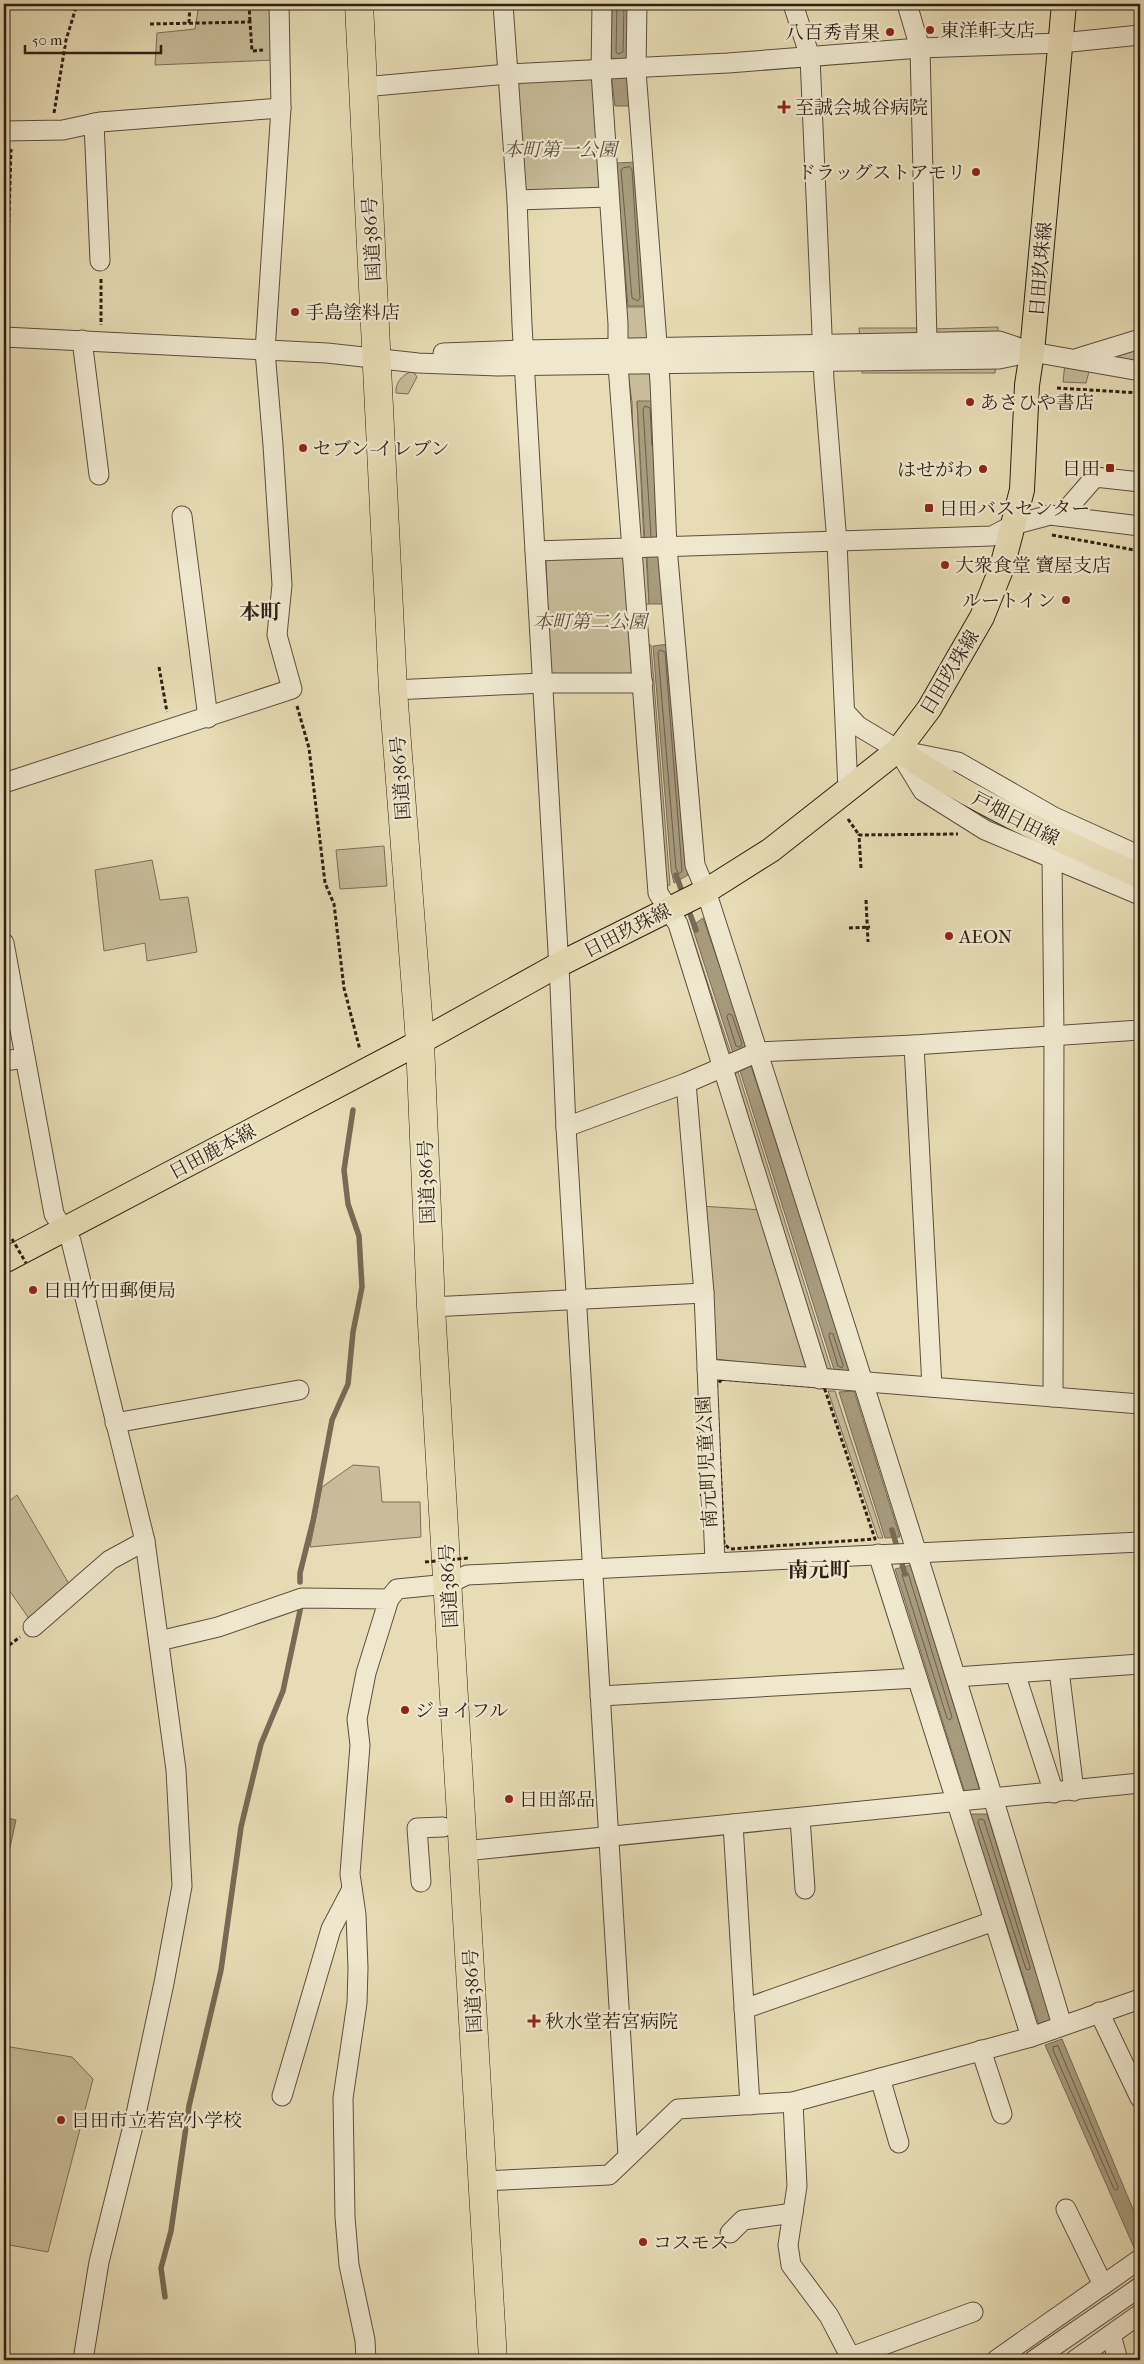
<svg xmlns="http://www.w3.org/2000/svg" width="1144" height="2364" viewBox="0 0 1144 2364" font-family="'IM FELL French Canon','Noto Serif JP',serif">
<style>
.green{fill:#c8bc9a;stroke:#7c6e58}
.water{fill:#a89c7f;stroke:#786a55}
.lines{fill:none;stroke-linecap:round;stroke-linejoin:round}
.shore{stroke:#6c5e4a;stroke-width:1}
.stream{stroke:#786a55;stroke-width:5.5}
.minor-casing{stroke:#5d4e3d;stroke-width:21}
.major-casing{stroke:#2f1f15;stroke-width:26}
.highway-casing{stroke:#2f1f15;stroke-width:29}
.path{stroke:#2f1f15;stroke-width:3;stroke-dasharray:4 2.5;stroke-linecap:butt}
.minor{stroke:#efe8cf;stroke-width:19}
.major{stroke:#e7dcb5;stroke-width:24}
.highway{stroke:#e7dcb5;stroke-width:28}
.path-bridge{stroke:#2f1f15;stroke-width:3;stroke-dasharray:4 2.5;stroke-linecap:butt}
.poi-dot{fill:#8f2418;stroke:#efe8cf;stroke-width:2}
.labels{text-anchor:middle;stroke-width:4.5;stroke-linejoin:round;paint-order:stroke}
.poi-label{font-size:19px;fill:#2f1f15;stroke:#efe8cf;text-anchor:start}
.park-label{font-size:19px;font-style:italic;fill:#5d4e3d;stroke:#efe8cf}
.street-label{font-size:19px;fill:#2f1f15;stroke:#efe8cf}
.quarter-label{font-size:21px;font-weight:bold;fill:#2f1f15;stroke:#efe8cf}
</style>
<rect width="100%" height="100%" fill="#e7dcb5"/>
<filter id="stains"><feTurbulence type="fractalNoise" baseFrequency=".004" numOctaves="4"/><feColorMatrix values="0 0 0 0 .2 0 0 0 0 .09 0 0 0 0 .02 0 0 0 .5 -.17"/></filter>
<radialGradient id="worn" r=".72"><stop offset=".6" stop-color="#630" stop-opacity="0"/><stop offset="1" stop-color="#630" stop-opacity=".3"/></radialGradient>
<!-- green -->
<g class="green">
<path d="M199 4H273L275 60 155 65 157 33 195 29Z"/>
<path d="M516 77 594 78 603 189 524 194Z"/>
<path d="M614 163 627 307H650L654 332 645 341 629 340 624 334Z"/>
<path d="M998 327V338L930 339 931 329Z"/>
<path d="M859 328H921L920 340 860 341Z"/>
<path d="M1140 350V363L1108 362 1119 352Z"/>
<path d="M996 362 995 373H862L861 363Z"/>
<path d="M1065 363 1090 368 1086 383 1063 382Z"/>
<path d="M652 366 654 402H637L644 542H636L632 402 628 373Z"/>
<path d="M413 371 417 377 408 394 396 393C395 382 403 374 413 371Z"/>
<path d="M622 553 628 558 637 669 630 675 553 677 550 670 546 559Z"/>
<path d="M637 555H646L649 604 641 605Z"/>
<path d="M644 645H651L670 885 663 886Z"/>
<path d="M384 846 387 886 340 889 336 850Z"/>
<path d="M152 860 160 900 188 897 197 952 147 961 145 943 104 951 95 870Z"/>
<path d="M689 926 732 1057 726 1059 682 930Z"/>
<path d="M738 1072 832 1372 825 1371 732 1076Z"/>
<path d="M700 1206 763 1210 813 1371 716 1359Z"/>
<path d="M828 1391H835L883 1538H878Z"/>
<path d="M353 1465 379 1467 382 1502H420L421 1537 310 1547 322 1487Z"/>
<path d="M17 1495 72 1589 30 1620 4 1583V1505Z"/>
<path d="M4 2046 72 2057 93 2079 48 2252 4 2244Z"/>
</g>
<!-- water -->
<g class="water">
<path d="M612 4H629L628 59H611Z"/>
<path d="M611 73H628L630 106H615Z"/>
<path d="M636 162 646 306H628L616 163Z"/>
<path d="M637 401H654L663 542H645Z"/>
<path d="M647 555H664L667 604H649Z"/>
<path d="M669 644 688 875 674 883 671 870 653 646Z"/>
<path d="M703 918 748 1048 734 1056 692 926Z"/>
<path d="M751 1066 851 1372 835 1373 740 1071Z"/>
<path d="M854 1391 900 1537 885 1538 839 1392Z"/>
<path d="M911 1565 980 1791 965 1793 895 1569Z"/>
<path d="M970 1814H987L1053 2021 1039 2025Z"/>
<path d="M4 1817 16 1820 9 1852 4 1850Z"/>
<path d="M1062 2039 1140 2226V2249L1136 2252 1045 2045Z"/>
</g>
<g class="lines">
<!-- shore -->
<g class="shore">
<path d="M617 4 616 52 618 54 623 52 624 4"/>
<path d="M630 167 632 170 640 298 638 301 632 298 621 170 623 168Z"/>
<path d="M651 537 643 409 645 406 650 408 652 446"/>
<path d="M660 650 665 652 682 871 679 874 676 869 658 653Z"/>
<path d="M729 1014 732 1015 742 1044 740 1047 736 1046 727 1017Z"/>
<path d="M830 1333 833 1334 843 1365 842 1368 838 1366 829 1336Z"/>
<path d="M904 1572 908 1573 952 1717 950 1720 947 1718 902 1575Z"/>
<path d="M980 1819 984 1820 1030 1967 1029 1970 1026 1969 978 1822Z"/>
<path d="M1058 2046 1118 2187 1117 2190 1114 2189 1053 2050V2047Z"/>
</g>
<!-- stream -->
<g class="stream">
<path d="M676 875 684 897"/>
<path d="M687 906 696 930"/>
<path d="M892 1530 905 1574"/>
<path d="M300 1582V1573L313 1521 332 1420 348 1384 353 1332 362 1287 359 1236 348 1204 344 1170 353 1110"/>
<path d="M165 2297 161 2268 171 2231 189 2106 221 1970 241 1827 261 1744 283 1691 301 1606"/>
</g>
<defs>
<g id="minor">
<path d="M503 4 517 200 522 325 560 986 566 1127 628 2156"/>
<path d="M602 4 601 72 618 324V365L658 893 678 924 820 1379"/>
<path d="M637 4 636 71 660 382 667 547 695 865 706 891C827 1268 948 1645 1062 2025"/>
<path d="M793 4 810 57 824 380 837 543 848 790"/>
<path d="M907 4 920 48 927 341"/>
<path d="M363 87 508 74 728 63 920 48 1061 43 1140 35"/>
<path d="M94 123 100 261"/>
<path d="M4 131 63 130 100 122 281 108"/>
<path d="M517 200 609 197"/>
<path d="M4 337 327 353 418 363 498 366 999 359 1032 352"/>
<path d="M82 340 99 475"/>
<path d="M443 353 524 350 999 341 1032 352 1140 371"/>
<path d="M1078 358 1140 339"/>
<path d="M182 516 208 718"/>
<path d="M1061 516 1095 477 1140 482"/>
<path d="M535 551 992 536 1013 525 1050 515 1140 526"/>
<path d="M393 690 543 683H643"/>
<path d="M845 712 858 726 898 750 958 762 1054 817 1140 856"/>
<path d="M898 750 923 791 985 830 1140 895"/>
<path d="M4 783 292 689 277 635 282 585 273 445 265 351 281 108 279 4"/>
<path d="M1052 858 1054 1036 1053 1397"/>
<path d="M4 943 54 1214 71 1241 145 1541 176 1770 182 1886 164 1983 136 2114 99 2262 83 2360"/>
<path d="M914 1045 932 1387"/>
<path d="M4 1061 25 1058"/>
<path d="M686 1083 704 1293 715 1562"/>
<path d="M566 1127 686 1083 758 1052 914 1045 1140 1030"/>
<path d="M431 1307 704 1293"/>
<path d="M707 1369 1140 1404"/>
<path d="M115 1423 299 1390"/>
<path d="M878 1554 1031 2037"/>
<path d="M389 1599 397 1589 448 1584 467 1575 1140 1542"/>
<path d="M33 1627 110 1560 145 1541"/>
<path d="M159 1641 218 1627 302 1598 389 1599 366 1673 357 1719 360 1745 350 1874 356 1915 358 1968 357 2003 343 2098 345 2217 349 2265 365 2340 366 2360"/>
<path d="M1059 1670 1074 1791"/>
<path d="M1015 1673 1054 1793"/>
<path d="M956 1677 1140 1664"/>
<path d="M600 1696 917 1678"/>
<path d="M800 1818 805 1889"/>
<path d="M733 1824 750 2105"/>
<path d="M464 1851 1140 1783"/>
<path d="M421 1882 417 1828 443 1827"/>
<path d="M744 2009 994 1921"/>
<path d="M1099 2012 1140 2098"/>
<path d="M981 2050 1002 2114"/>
<path d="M880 2078 899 2143"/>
<path d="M282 2096 331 1929 352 1889"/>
<path d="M793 2102 797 2186 788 2245 791 2265 829 2316 852 2360"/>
<path d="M482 2181 609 2175 678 2109 793 2102 1031 2037 1140 1999"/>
<path d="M1066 2209 1103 2285"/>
<path d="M730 2233 743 2220 793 2213"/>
<path d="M1111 2335 1118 2360"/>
<path d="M851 2357 973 2312"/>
<path d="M996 2360 1140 2259"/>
<path d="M1034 2360 1140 2287"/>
<path d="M1075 2360 1140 2314"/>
</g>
<g id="major">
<path d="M898 750C973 802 1057 839 1140 876"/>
<path d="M4 1261 420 1042 558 965 706 891 771 850 898 750 929 709 982 617 1002 567 1022 490 1027 385 1032 352 1064 4"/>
</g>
<path id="highway" d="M359 4 393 690 420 1042 431 1307 493 2360"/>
</defs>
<!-- minor casing -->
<use href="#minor" class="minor-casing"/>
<!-- major casing -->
<use href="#major" class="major-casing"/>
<!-- highway casing -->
<use href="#highway" class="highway-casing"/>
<!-- path -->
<g class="path">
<path d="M249 4 250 22"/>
<path d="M189 23 190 4"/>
<path d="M150 24 250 22 252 51 263 50"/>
<path d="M54 113 66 40 77 4"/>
<path d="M8 250 11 149"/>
<path d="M101 279V325"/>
<path d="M1057 388 1140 393"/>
<path d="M1052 535 1140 551"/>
<path d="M159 667 167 712"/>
<path d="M297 706 309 748 325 883 334 904 344 988 360 1050"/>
<path d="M848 819 859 835"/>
<path d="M861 868 859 835 958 834"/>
<path d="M866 900 868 942"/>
<path d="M849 928 870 927"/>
<path d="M722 1379 824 1387 875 1539 730 1549 724 1544 716 1386Z"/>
<path d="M4 1649 20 1637"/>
</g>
<!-- minor -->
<use href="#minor" class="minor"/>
<!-- major -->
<use href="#major" class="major"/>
<!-- highway -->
<use href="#highway" class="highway"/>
<!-- path-bridge -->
<g class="path-bridge">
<path d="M12 1239 26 1263"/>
<path d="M425 1562 468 1558"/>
</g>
</g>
<!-- markers -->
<g class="poi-dot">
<circle cx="930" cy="30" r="5"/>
<circle cx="890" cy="32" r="5"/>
<path d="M781.5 99.5h5v5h5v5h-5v5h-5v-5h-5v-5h5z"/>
<circle cx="976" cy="172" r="5"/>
<circle cx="295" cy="312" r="5"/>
<circle cx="970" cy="402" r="5"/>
<circle cx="303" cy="448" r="5"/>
<rect x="1105" y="463" width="10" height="10" rx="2.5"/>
<circle cx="983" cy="469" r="5"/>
<rect x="924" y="503" width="10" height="10" rx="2.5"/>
<circle cx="945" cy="565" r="5"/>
<circle cx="1066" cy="600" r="5"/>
<circle cx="949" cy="936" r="5"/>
<circle cx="33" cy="1290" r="5"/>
<circle cx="405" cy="1710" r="5"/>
<circle cx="509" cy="1799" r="5"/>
<path d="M531.5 2013.5h5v5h5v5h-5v5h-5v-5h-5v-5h5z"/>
<circle cx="61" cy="2120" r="5"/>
<circle cx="643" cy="2242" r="5"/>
</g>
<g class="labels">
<!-- poi labels -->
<g class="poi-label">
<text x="940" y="37">東洋軒支店</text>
<text x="880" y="39" text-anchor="end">八百秀青果</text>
<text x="795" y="114">至誠会城谷病院</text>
<text x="966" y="179" text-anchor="end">ドラッグストアモリ</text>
<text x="305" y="319">手島塗料店</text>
<text x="980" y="409">あさひや書店</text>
<text x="313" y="455">セブン-イレブン</text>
<text x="1100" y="475" text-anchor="end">日田</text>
<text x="973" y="476" text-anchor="end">はせがわ</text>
<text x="939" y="515">日田バスセンター</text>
<text x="955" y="572">大衆食堂 寶屋支店</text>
<text x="1056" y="607" text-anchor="end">ルートイン</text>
<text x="959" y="943">AEON</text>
<text x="43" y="1297">日田竹田郵便局</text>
<text x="415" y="1717">ジョイフル</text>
<text x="519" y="1806">日田部品</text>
<text x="545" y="2028">秋水堂若宮病院</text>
<text x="71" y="2127">日田市立若宮小学校</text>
<text x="653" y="2249">コスモス</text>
</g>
<!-- park labels -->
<g class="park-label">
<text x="560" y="156">本町第一公園</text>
<text x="590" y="628">本町第二公園</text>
</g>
<!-- street labels -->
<g class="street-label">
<text transform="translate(371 239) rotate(-93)" y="7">国道386号</text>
<text transform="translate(1040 269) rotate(-85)" y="7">日田玖珠線</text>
<text transform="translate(949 672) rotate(-59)" y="7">日田玖珠線</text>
<text transform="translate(400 778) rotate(-94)" y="7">国道386号</text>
<text transform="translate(1016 818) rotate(27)" y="7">戸畑日田線</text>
<text transform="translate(627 930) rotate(-27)" y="7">日田玖珠線</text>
<text transform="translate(212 1151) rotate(-28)" y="7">日田鹿本線</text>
<text transform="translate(426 1182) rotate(-92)" y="7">国道386号</text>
<text transform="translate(706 1462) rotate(-93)" y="7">南元町児童公園</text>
<text transform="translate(448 1586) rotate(-93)" y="7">国道386号</text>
<text transform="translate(472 1991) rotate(-93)" y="7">国道386号</text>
</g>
<!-- quarter labels -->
<g class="quarter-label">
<text x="260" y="619">本町</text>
<text x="819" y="1577">南元町</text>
</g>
</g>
<!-- margin -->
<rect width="1144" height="2364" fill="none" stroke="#e7dcb5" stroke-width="20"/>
<rect x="5" y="5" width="1134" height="2354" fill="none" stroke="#2f1f15" stroke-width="2.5"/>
<rect x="10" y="10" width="1124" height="2344" fill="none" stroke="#2f1f15"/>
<!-- scale -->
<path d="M25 45v8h136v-8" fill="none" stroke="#2f1f15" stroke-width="2.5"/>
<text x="32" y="45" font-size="15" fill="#2f1f15" stroke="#efe8cf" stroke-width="4" paint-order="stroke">50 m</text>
<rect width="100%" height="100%" filter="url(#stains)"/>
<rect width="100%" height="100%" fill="url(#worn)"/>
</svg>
